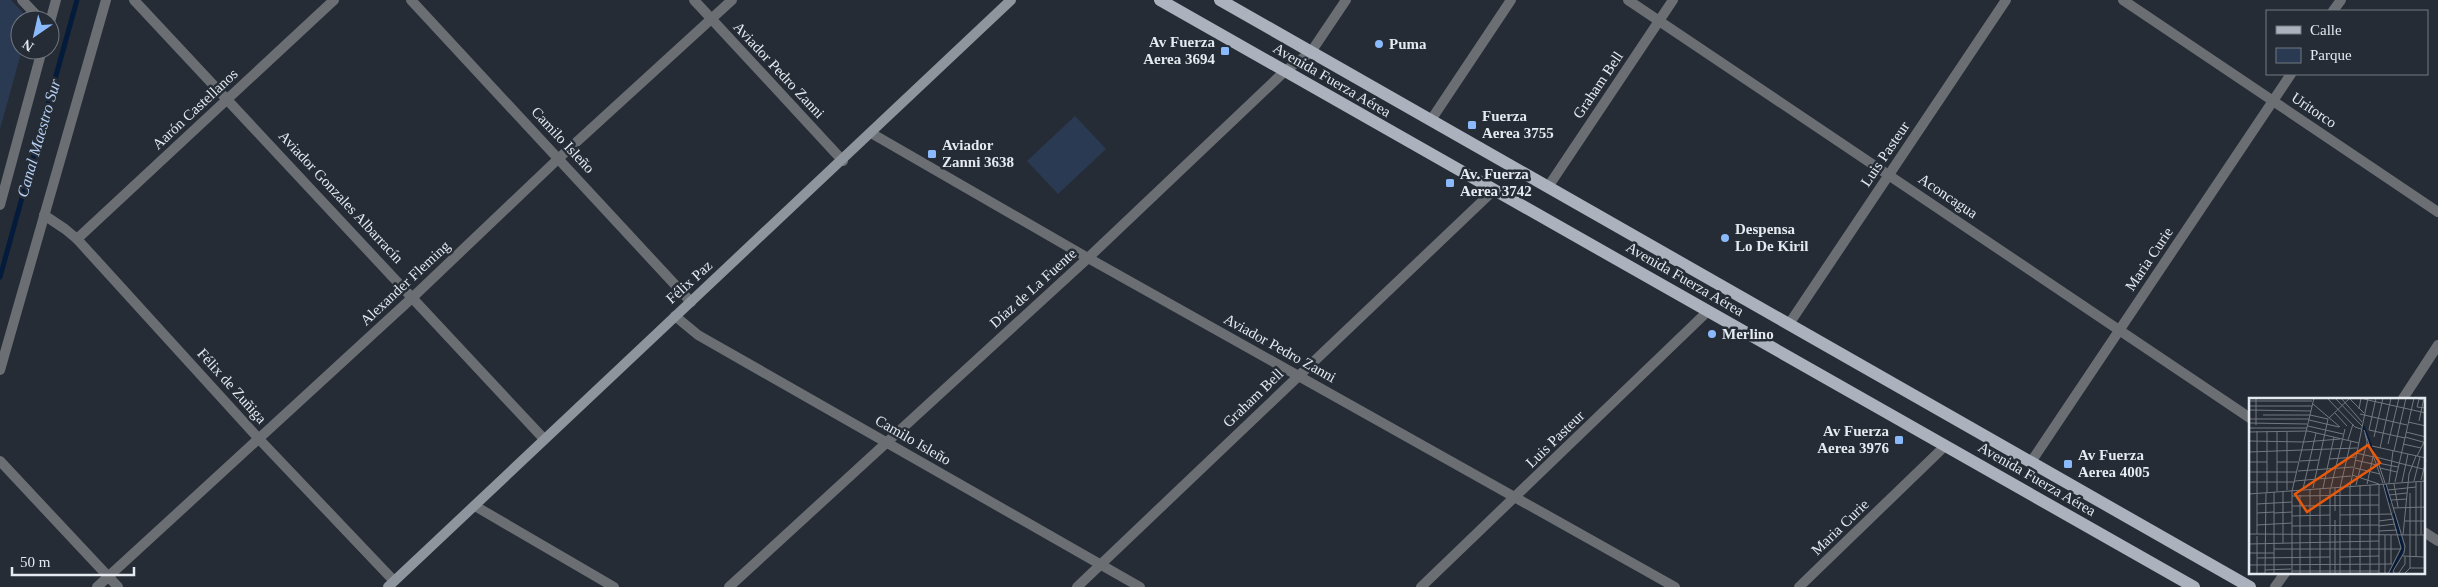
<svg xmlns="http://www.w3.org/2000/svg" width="2438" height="587" viewBox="0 0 2438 587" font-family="Georgia,serif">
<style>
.green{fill:#293a52}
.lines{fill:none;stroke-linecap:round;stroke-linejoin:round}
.stream{stroke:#041b3b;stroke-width:5}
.minor{stroke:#6b6f74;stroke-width:10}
.secondary{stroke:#8f959d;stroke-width:10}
.primary{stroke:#abb2bd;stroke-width:12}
.poi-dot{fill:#8bbafc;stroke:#252c35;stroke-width:2}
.labels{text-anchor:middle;stroke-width:5;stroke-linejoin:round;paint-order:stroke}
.poi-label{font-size:15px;font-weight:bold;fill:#e5e9f0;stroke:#252c35;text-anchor:start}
.street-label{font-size:15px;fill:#e5e9f0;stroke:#252c35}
.water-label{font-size:16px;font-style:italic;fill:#b6d0f5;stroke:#252c35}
.inset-river{fill:none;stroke:#041b3b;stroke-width:2.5}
.inset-road{fill:none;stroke:#727880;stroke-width:1}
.view{fill:#e8590c;fill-opacity:0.15;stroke:#e8590c;stroke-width:2.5}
.inset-edge{fill:none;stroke:#e5e9f0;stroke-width:2.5}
</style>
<rect width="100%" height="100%" fill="#252c35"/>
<!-- green -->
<g class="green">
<path d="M0 0H11L30 20H20L22 50 0 129Z"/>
<path d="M1075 116 1106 149 1058 194 1027 161Z"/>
</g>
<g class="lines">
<!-- stream -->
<path class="stream" d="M0 277 77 0"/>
<!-- minor -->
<g class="minor">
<path d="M22 0 41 20"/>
<path d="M134 0 544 439"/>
<path d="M411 0 691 302"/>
<path d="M694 0 843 161"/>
<path d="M1628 0 2250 418"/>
<path d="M2123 0 2438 212"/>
<path d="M2333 11 2341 0"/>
<path d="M50 22 56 0"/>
<path d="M1431 120 1511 0"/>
<path d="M871 133 1088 258 1675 587"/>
<path d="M1548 187 1673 0"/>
<path d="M0 205 42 50"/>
<path d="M44 215 65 229 77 239 259 439 394 581"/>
<path d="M77 239 334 0"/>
<path d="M675 316 698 335 1140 587"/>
<path d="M1789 324 2006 0"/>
<path d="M0 370 106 0"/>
<path d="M2402 400 2438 345"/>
<path d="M0 461 118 587"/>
<path d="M2031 462 2291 74"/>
<path d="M475 506 614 587"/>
<path d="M2424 532 2438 541"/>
<path d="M97 587 413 297 559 158 732 0"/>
<path d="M729 587 1088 258 1285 71 1311 52 1346 0"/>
<path d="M1077 587 1494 190"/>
<path d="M1421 587 1708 311"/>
<path d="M1799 587 1945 446"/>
<path d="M2275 587 2285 573"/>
</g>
<!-- secondary -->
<path class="secondary" d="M388 587 1011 0"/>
<!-- primary -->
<g class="primary">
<path d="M1160 0 2194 587"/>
<path d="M1220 0 2250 587"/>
</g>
</g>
<!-- markers -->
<g class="poi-dot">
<circle cx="1379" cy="44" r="5"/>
<rect x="1220" y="46" width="10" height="10" rx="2.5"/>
<rect x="1467" y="120" width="10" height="10" rx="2.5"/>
<rect x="927" y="149" width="10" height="10" rx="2.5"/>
<rect x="1445" y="178" width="10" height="10" rx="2.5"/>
<circle cx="1725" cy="238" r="5"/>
<circle cx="1712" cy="334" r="5"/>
<rect x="1894" y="435" width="10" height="10" rx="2.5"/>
<rect x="2063" y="459" width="10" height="10" rx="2.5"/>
</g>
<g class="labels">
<!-- poi labels -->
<g class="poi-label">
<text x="1215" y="47" text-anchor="end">Av Fuerza<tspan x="1215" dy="17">Aerea 3694</tspan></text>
<text x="1389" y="49">Puma</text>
<text x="1482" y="121">Fuerza<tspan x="1482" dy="17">Aerea 3755</tspan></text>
<text x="942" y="150">Aviador<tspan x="942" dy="17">Zanni 3638</tspan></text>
<text x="1460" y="179">Av. Fuerza<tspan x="1460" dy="17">Aerea 3742</tspan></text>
<text x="1735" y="234">Despensa<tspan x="1735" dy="17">Lo De Kiril</tspan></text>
<text x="1722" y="339">Merlino</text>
<text x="1889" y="436" text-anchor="end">Av Fuerza<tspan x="1889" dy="17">Aerea 3976</tspan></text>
<text x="2078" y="460">Av Fuerza<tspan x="2078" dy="17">Aerea 4005</tspan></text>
</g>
<!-- street labels -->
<g class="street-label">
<text transform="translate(779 70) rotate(47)" y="5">Aviador Pedro Zanni</text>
<text transform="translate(1332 80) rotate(30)" y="5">Avenida Fuerza Aérea</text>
<text transform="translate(1598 85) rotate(-56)" y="5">Graham Bell</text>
<text transform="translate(195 109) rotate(-43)" y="5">Aarón Castellanos</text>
<text transform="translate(2314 110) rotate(34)" y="5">Uritorco</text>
<text transform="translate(563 140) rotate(47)" y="5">Camilo Isleño</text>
<text transform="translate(1885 154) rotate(-56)" y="5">Luis Pasteur</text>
<text transform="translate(1948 196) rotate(34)" y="5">Aconcagua</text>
<text transform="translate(341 197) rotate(47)" y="5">Aviador Gonzales Albarracín</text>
<text transform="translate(2149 259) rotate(-56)" y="5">Maria Curie</text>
<text transform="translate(1685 279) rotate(30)" y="5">Avenida Fuerza Aérea</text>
<text transform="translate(689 282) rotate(-42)" y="5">Félix Paz</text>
<text transform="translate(405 283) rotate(-43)" y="5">Alexander Fleming</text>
<text transform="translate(1033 288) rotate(-42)" y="5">Díaz de La Fuente</text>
<text transform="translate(1280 348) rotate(29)" y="5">Aviador Pedro Zanni</text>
<text transform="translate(232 386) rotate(48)" y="5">Félix de Zuñiga</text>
<text transform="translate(1253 398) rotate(-44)" y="5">Graham Bell</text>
<text transform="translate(1555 439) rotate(-44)" y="5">Luis Pasteur</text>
<text transform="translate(913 440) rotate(30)" y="5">Camilo Isleño</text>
<text transform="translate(2037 479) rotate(30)" y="5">Avenida Fuerza Aérea</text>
<text transform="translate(1840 527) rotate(-44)" y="5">Maria Curie</text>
</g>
<!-- water labels -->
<g class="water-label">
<text transform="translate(38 138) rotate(-74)" y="6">Canal Maestro Sur</text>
</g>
</g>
<!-- overview -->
<g transform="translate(2249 398)">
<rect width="176" height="176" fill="#252c35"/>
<path class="inset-river" d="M114 28 128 63M136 87 141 105M141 176 154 151 145 115"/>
<path class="inset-road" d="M78 0 106 29 112 31M86 0 113 28M92 0 113 24M100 0 115 15M119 2 177 15M175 2 170 1 168 9 177 10M0 3H63M64 6 91 29M0 8H63M110 11 112 0 119 2M0 12 62 13M86 15 98 28M111 16 158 27M14 17H61L79 21M80 20 101 0M0 21H60M60 22 90 29M170 23 175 0M159 24 177 28M0 25 58 26M7 27V0M59 28 94 36M0 30H58M115 32 134 85M120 32 156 40M120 32 127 0M8 33V96M18 33V94M0 34 59 33 110 45M28 34V93M38 34V92M157 34 177 39M125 39 134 0M156 39 174 44M99 42 104 26M0 43 55 44M55 44 91 41M139 46 150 0M154 46 172 50M123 48 177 60M131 50 142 0M145 53 157 0M0 54 108 50M107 55 125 59M168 58 177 40M127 59 150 65M80 61 107 59M106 62 128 67M51 63 70 62M0 64H18M28 64H49M129 64 136 85M129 65 149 69M150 65 174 71M106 70 131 76M131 70 148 74M49 73 104 69M0 74H48M103 77 130 86M172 82 177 62M46 83 102 78M165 83 171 59M0 84H46M146 84 165 0M153 84 159 56M140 85 144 53M118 86 124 59M134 86 152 150 139 176M137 86 156 148 155 155 144 173 146 176M145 86 149 109M107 87 118 44 116 35M111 87V176M121 87V176M130 87V176M82 89 96 31M101 89V176M101 89 119 0M64 90 79 21M74 90 85 39M81 90V176M86 90V113M54 91 67 35M71 91V176M61 92V176M139 92 167 89M43 93 65 0M25 94V176M161 95V170M0 96 177 83M8 96V136M51 97V176M140 97 158 95M43 98 130 97M142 102 158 101M8 106 43 104M43 108 130 107M144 110 177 109M8 115 25 114M25 115 43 114M91 117 143 116M43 118 81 117M86 122V176M130 123 145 121M156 123H177M8 127 43 125M43 128 130 127M130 128 146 126M130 133 148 132M0 136 177 137M136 137V176M142 137V166M154 137 160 76 167 58M172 137V84M175 137V176M34 145V94M0 146 130 143M25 151H43M43 151H152M0 155H25M154 158 175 159M91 159 130 158M167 159V84M8 160 81 159M0 167 143 166M16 172 42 171M43 173H130M156 175 161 170H175M8 176V138M16 176 17 95M43 176V93M91 176V90L102 43M149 176 156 166V159"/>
<path class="view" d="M119 47 131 65 58 114 46 96Z"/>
<rect width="176" height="176" class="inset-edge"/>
</g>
<!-- legend -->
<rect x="2266" y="10" width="162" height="65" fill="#252c35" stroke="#727880"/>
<rect x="2276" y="26" width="25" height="8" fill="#abb2bd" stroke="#727880"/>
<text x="2310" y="35" font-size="15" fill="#e5e9f0">Calle</text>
<rect x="2276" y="48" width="25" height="15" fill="#293a52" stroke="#727880"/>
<text x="2310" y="60" font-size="15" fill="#e5e9f0">Parque</text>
<!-- north arrow -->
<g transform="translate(35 35) rotate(214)"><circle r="24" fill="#252c35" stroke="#727880"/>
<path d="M0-4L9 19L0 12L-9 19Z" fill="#8bbafc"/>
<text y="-8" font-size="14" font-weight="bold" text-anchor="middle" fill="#e5e9f0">N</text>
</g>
<!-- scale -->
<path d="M12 567v8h122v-8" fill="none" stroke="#e5e9f0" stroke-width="2.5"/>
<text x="20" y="567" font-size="15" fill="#e5e9f0" stroke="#252c35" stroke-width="4" paint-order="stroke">50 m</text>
</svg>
